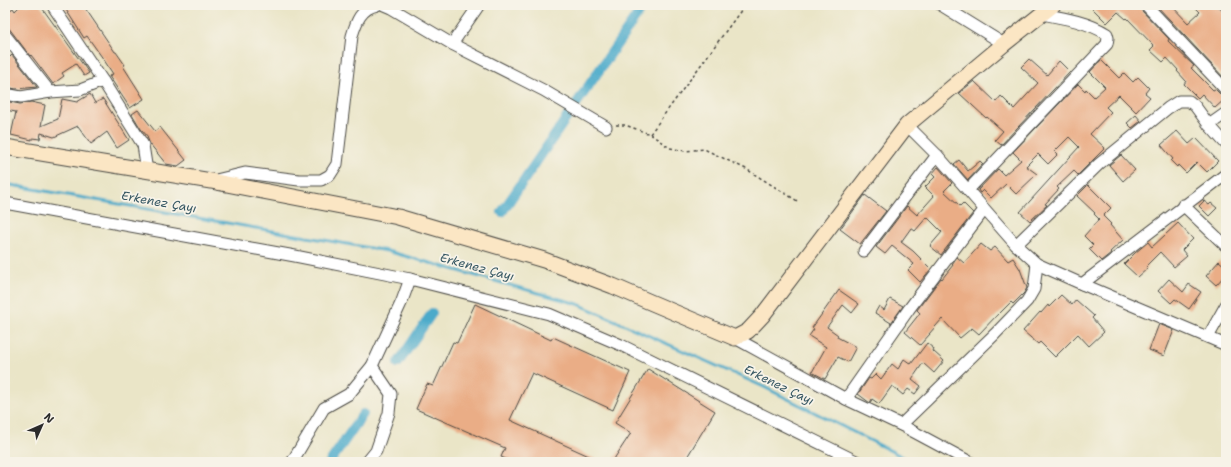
<svg xmlns="http://www.w3.org/2000/svg" width="1231" height="467" viewBox="0 0 1231 467" font-family="'Shantell Sans',sans-serif">
<style>
.lines{fill:none;stroke-linecap:round;stroke-linejoin:round}
.stream{stroke:#4baaca;stroke-width:3}
.canal{stroke:#4baaca;stroke-width:10}
.building{fill:#eaad86}
.street-casing{stroke:#484742;stroke-width:13}
.secondary-casing{stroke:#484742;stroke-width:17}
.path{stroke:#484742;stroke-width:1.5;stroke-dasharray:3 3;stroke-linecap:butt}
.street{stroke:#fff;stroke-width:11}
.secondary{stroke:#fbe6c4;stroke-width:15}
.labels{text-anchor:middle;stroke-width:3.5;stroke-linejoin:round;paint-order:stroke}
.water-label{font-size:12px;font-style:italic;fill:#365763;stroke:#f7f3e8}
</style>
<rect width="100%" height="100%" fill="#f7f3e8"/>
<filter id="ink" filterUnits="userSpaceOnUse"><feTurbulence type="fractalNoise" baseFrequency=".025" numOctaves="2"/><feDisplacementMap in="SourceGraphic" scale="8" xChannelSelector="R" yChannelSelector="G"/><feConvolveMatrix kernelMatrix="1 2 1 2 8 2 1 2 1" color-interpolation-filters="sRGB"/></filter>
<filter id="wash" filterUnits="userSpaceOnUse"><feTurbulence type="fractalNoise" baseFrequency=".012" numOctaves="4" result="noise"/><feDisplacementMap in="SourceGraphic" scale="16" xChannelSelector="R" yChannelSelector="G"/><feGaussianBlur stdDeviation="0.9" result="paint"/><feColorMatrix in="noise" values="0 0 0 0 0 0 0 0 0 0 0 0 0 0 0 0 0 1.4 0 .05"/><feComposite in="paint" operator="in"/></filter>
<g filter="url(#wash)">
<rect width="100%" height="100%" fill="#eae5c7"/>
<g class="lines">
<!-- stream -->
<path class="stream" d="M5 184 387 251 578 304 764 387 913 462"/>
<!-- canal -->
<g class="canal">
<path d="M502 212 644 5"/>
<path d="M398 363 432 313"/>
<path d="M330 462 363 414"/>
</g>
</g>
<g id="blocks">
<!-- building -->
<g class="building">
<path d="M21 5H40L89 73 84 76 76 64 62 73 64 76 53 84 31 55 30 56 5 23V14L13 8 15 11Z"/>
<path d="M63 5H83L115 52H116L125 65 123 66 144 99 130 108 109 76 113 74 104 60 87 36 84 38Z"/>
<path d="M1089 5H1139L1141 10 1169 39 1168 41 1194 66 1191 68 1213 90 1215 89 1221 95 1226 97V98L1215 108 1202 94 1198 98 1184 84 1186 81 1177 71 1178 70 1167 58 1163 62 1150 50 1154 46 1127 18 1126 19 1118 12 1107 23Z"/>
<path d="M1156 5H1171L1188 23 1200 12 1193 5H1217L1226 15V80Z"/>
<path d="M5 50 10 57 12 55 37 87 16 89 11 88 5 81Z"/>
<path d="M1029 59 1047 75 1059 61 1070 72 1001 145 995 140 1003 131 987 117 986 118 959 93 974 81 996 102 1001 96 1014 109 1038 83 1021 67Z"/>
<path d="M1101 60 1119 78 1124 73 1133 82 1138 77 1149 88 1145 93 1150 97 1136 112 1119 95 1106 107 1111 112 1090 134 1105 148 1078 175 1074 171 1057 187 1059 189 1045 204 1047 205 1030 221 1020 212 1079 147 1069 137 1055 151 1058 154 1048 164 1038 154 1026 166 1037 174 1016 194 1006 184 991 198 983 190 980 193 978 190 998 169 1004 175 1021 160 1013 152 1078 84 1085 91 1086 89 1094 97 1105 87 1090 72Z"/>
<path d="M90 94 95 103 103 99 129 140 117 148 107 132 91 144 78 126 54 137 41 133 40 139 32 138V140L11 135 16 112 5 110V101L20 104 31 102 45 105 41 126 58 119 62 99 77 102Z"/>
<path d="M138 110 155 131 160 127 186 160 178 166 166 164 150 144 147 137H148L141 129 132 114Z"/>
<path d="M1136 115 1141 121 1132 128 1127 123Z"/>
<path d="M1177 131 1189 144 1196 138 1218 161 1207 172 1197 162 1186 173 1178 165 1177 167 1171 161 1173 159 1161 145Z"/>
<path d="M1121 155 1135 170 1123 181 1109 165Z"/>
<path d="M959 160 968 171 980 161 983 164 968 180 954 164Z"/>
<path d="M938 167 952 183 944 191 960 206 963 203 973 213 941 255 930 246 942 232 927 217 915 231 911 228 901 242 913 251 931 269 920 282 908 270 914 264 892 246 885 254 876 247 907 206 917 215 934 196 925 187 935 177 932 174Z"/>
<path d="M1088 185 1111 208 1103 216 1111 224 1110 225 1123 240 1110 252 1111 253 1101 261 1089 249 1093 245 1084 236 1099 219 1094 214 1095 213 1077 196Z"/>
<path d="M865 195 886 211 860 244 840 229Z"/>
<path d="M1204 201 1209 205 1211 203 1217 208 1209 216 1199 206Z"/>
<path d="M1178 223 1193 239 1182 250 1187 256 1174 267 1160 252 1146 266 1148 268 1138 277 1124 264 1135 253 1148 242 1152 247Z"/>
<path d="M981 244 990 251 995 247 1008 261 1013 258 1020 269 1027 288 1024 293 1013 304 1011 302 998 315V314L979 334 972 328 960 338 942 319 929 334H930L920 345 905 332 920 313 917 310 941 278 942 279 953 265 952 264 957 257 964 263Z"/>
<path d="M1219 261 1226 267V274L1216 285 1206 276Z"/>
<path d="M1169 279 1183 292 1189 284 1201 292 1189 309 1175 299 1171 303 1158 291Z"/>
<path d="M839 290 859 304 852 313 843 305 827 327 838 335 837 337 856 347 848 362 838 357 825 379 812 372 826 347 809 336 814 329 812 328Z"/>
<path d="M1061 295 1072 305 1076 300 1094 316 1092 318 1104 332 1089 346 1078 334 1055 357 1040 342 1038 344 1023 331 1040 312 1041 313 1048 305 1049 307Z"/>
<path d="M890 299 903 306 891 323 875 313 879 306 884 310Z"/>
<path d="M475 304 551 340 553 337 630 372 613 410 532 373 510 420 602 462H513L501 457 505 448 416 409 427 384 433 386 453 342 457 343Z"/>
<path d="M1159 324 1174 330 1164 356 1149 350Z"/>
<path d="M927 343 934 349 933 351 944 361 934 373 923 363 912 379 921 386 915 394 908 389 903 395 892 386 879 404 872 399 870 403 858 394 869 378 871 379 876 374 881 379 892 364 898 369 904 359 911 364Z"/>
<path d="M648 369 715 411 684 462H612L631 433 615 423Z"/>
</g>
</g>
</g>
<g filter="url(#ink)">
<use href="#blocks" fill-opacity="0" stroke="#484742" stroke-width="1"/>
<g class="lines">
<defs>
<g id="street">
<path d="M52 5 103 81 143 145 147 171"/>
<path d="M384 5 391 8 452 44 543 90 606 127"/>
<path d="M941 5 1004 44"/>
<path d="M1146 5 1226 90"/>
<path d="M5 35 50 92"/>
<path d="M452 44 479 5"/>
<path d="M5 94 21 97 50 92 80 90 103 81"/>
<path d="M1209 125 1226 113"/>
<path d="M937 155 1016 245 1037 264 1082 284 1226 345"/>
<path d="M216 180 245 173 299 180H321L330 175 337 164 352 36C356 22 361 8 377 5"/>
<path d="M968 190 1107 44 1108 38 1107 34C1088 22 1064 18 1042 14"/>
<path d="M5 203 295 256 410 279 549 314 621 345 858 462"/>
<path d="M1183 205 1226 246"/>
<path d="M1016 245 1099 164 1168 108 1179 101H1189L1195 106 1209 125 1226 144"/>
<path d="M864 251 937 155 907 125"/>
<path d="M1082 284 1226 174"/>
<path d="M1208 337 1226 305"/>
<path d="M735 338 846 399"/>
<path d="M901 425 995 334 1027 301 1034 289 1037 264"/>
<path d="M292 462 324 408 349 394 372 366 402 301 410 279"/>
<path d="M367 462 376 451 389 413 391 394 372 366"/>
<path d="M970 462 901 425 846 399 909 309 984 210"/>
</g>
<path id="secondary" d="M5 147 211 181 398 217 544 260 613 286 650 302 735 338 748 331 762 316 907 125 1004 44 1053 5"/>
</defs>
<!-- street casing -->
<use href="#street" class="street-casing"/>
<!-- secondary casing -->
<use href="#secondary" class="secondary-casing"/>
<!-- path -->
<g class="path">
<path d="M616 125H625L650 134 670 148 685 151 704 149 746 169 799 202"/>
<path d="M650 134 745 5"/>
</g>
<!-- street -->
<use href="#street" class="street"/>
<!-- secondary -->
<use href="#secondary" class="secondary"/>
</g>
</g>
<g class="labels">
<!-- water labels -->
<g class="water-label">
<text transform="translate(159 202) rotate(10)" y="4">Erkenez Çayı</text>
<text transform="translate(477 267) rotate(15)" y="4">Erkenez Çayı</text>
<text transform="translate(779 385) rotate(26)" y="4">Erkenez Çayı</text>
</g>
</g>
<!-- margin -->
<rect width="1231" height="467" fill="none" stroke="#f7f3e8" stroke-width="20"/>
<!-- north arrow -->
<g transform="translate(42 425) rotate(45)" stroke="#f7f3e8" stroke-width="3" paint-order="stroke">
<path d="M0-3L7 15L0 10L-7 15Z" fill="#2b2b2b"/>
<text y="-6" font-size="11" font-weight="bold" text-anchor="middle" fill="#2b2b2b">N</text>
</g>
</svg>
